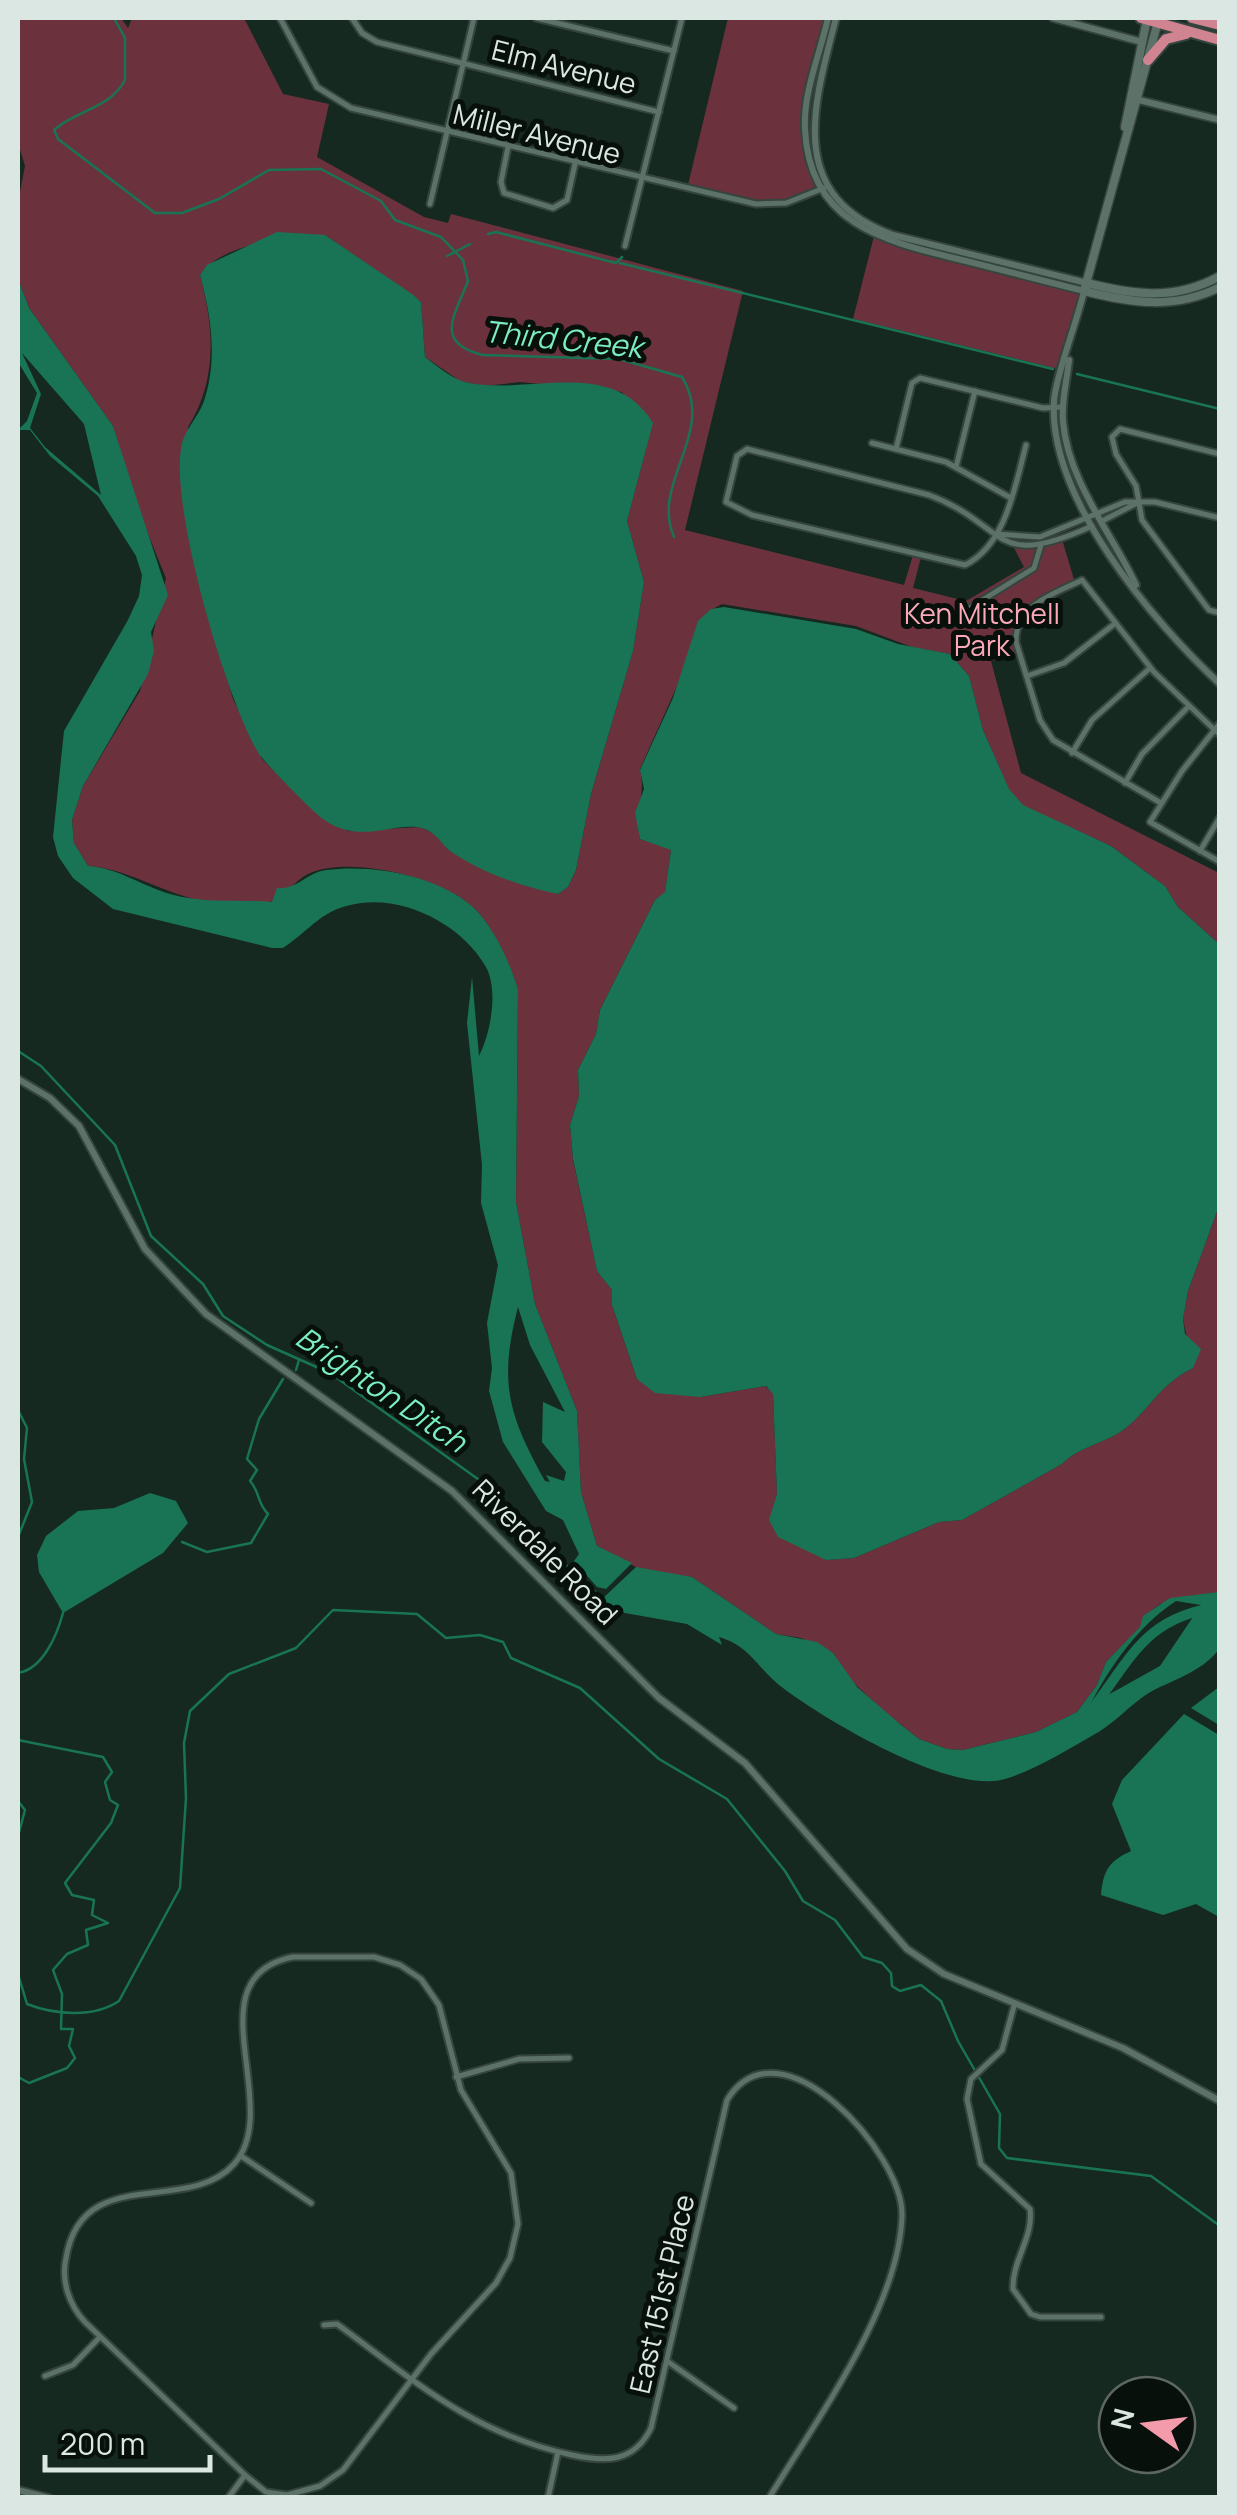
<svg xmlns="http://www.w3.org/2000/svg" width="1237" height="2515" viewBox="0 0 1237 2515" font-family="Manrope,sans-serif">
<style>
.green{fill:#6b323e;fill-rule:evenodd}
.water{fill:#197455;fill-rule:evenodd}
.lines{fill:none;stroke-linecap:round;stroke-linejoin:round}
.stream{stroke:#197455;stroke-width:2.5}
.river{stroke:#197455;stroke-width:10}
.minor-casing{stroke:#35453e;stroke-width:9}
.tertiary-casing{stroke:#35453e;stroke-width:10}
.secondary-casing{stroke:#35453e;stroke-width:11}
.trunk-casing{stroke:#35453e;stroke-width:14}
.minor{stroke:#5c7167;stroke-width:5}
.tertiary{stroke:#5c7167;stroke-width:6}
.secondary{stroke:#5c7167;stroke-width:8}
.trunk{stroke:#d08492;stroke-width:10}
.labels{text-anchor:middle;stroke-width:10;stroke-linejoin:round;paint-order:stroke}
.street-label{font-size:28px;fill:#dbe7e2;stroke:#08100c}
.park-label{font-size:28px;fill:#fca8b8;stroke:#08100c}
.water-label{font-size:30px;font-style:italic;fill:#7aeec0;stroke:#08100c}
</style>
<rect width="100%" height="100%" fill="#162921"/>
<!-- green -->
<g class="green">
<path d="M18 18H121L128 28 132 18H244L283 94 329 104 317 157 424 217 448 223 451 214 743 291 685 530 904 585 913 555 921 557 913 588 966 601 1024 567 1012 544 1062 539 1075 583 1034 605 1016 629 1019 653 991 661 1021 773 1219 873V944L1178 907 1165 886 1111 846 1023 806 1009 790 983 730 969 676 950 654 912 647 856 626 722 604 711 610 640 769C646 797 634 809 640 839L671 849 665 893 655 900 600 1010 596 1034 578 1070 579 1096 570 1125 573 1160 597 1271 612 1290V1305L637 1379 700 1397 765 1386 773 1393 777 1494 770 1520 826 1560 854 1558 939 1522 962 1520 1062 1464C1078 1448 1098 1445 1117 1434 1146 1417 1156 1386 1193 1368L1183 1319 1188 1291 1219 1206V1592L1160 1604 1144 1616 1141 1627 1106 1662 1097 1685 1077 1712 1036 1732 963 1750 947 1749 919 1739 884 1711 846 1676 833 1653 801 1638 776 1634 692 1577 645 1572 597 1546 581 1492 577 1411 535 1304 516 1202 518 989C508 961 495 929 474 908 444 878 348 854 308 874 295 880 286 896 273 901 263 905 238 904 227 904 175 903 135 869 88 866L74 843 72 820 83 786 140 691 166 578 139 512 113 426 29 308 18 279V202L25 166 18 143ZM325 235 421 302 425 357 460 381 485 386 520 382 622 392 646 449 627 521 644 582 633 651 591 794 576 870 568 887 558 894 490 872 449 850 435 834 420 827 348 831 306 802 262 759 233 699 206 609 188 427C218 379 214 328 200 275 223 242 288 238 325 235Z"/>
<path d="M728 18H828C810 91 798 115 822 190L773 205 687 189Z"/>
<path d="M874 236 1084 291 1062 370 853 319Z"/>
</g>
<!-- water -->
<g class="water">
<path d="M277 232 325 235 412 294 421 302 425 357C437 366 451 378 465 382 526 397 611 355 653 423L627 521 644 582 633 651 591 794 576 870 568 887 558 894C523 887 483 873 453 853 442 846 438 834 425 829 397 819 362 847 323 819 313 812 265 763 259 754 226 699 171 511 181 449 183 431 198 418 204 401 218 360 211 315 200 275L207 265Z"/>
<path d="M18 279 29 308 113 426 168 595 151 632 154 651 148 674 83 786 72 820 74 843 88 866C118 868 140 885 170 894 205 904 236 899 272 902L277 888C297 890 306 873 326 870 372 864 437 875 473 907 494 927 509 961 518 989L516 1202 535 1304 577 1411 581 1492 597 1546 632 1563 606 1589 597 1587 574 1561 579 1554 563 1520 546 1511 503 1442 489 1391 492 1368 487 1323 498 1265 481 1203 482 1165 467 1023 472 977 479 1056C490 1035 499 991 486 967 463 926 408 897 361 903 321 908 311 930 283 948H272L113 909 73 878 58 856 53 837 64 731 128 620 139 596 142 575 136 556 98 496 50 456 30 430H18L27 421 37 393 18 362ZM22 353 84 424 101 495 45 447 30 428 41 394ZM518 1307 530 1345 565 1412 543 1402 542 1442 566 1472 564 1481 546 1475 550 1482 545 1481C507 1413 499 1381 518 1307Z"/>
<path d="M724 607 856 629 898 644 950 654 969 676 983 730 1009 789 1023 805 1111 846 1165 886 1178 907 1219 944V1206L1188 1291 1183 1319 1185 1334 1201 1349 1193 1368C1156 1386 1146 1417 1117 1434 1098 1445 1078 1448 1062 1464L962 1520 939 1522 854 1558 826 1560 778 1537 769 1520 777 1494 773 1394 766 1386 700 1397 655 1393 637 1379 612 1305V1290L597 1271 573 1159 570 1125 579 1096 578 1070 596 1034 600 1010 655 900 665 892 671 850 640 839 635 813 644 789 640 770 673 698 698 621 711 609Z"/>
<path d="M150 1493 176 1501 188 1523 163 1553 63 1613 39 1572 37 1555 46 1536 78 1511 114 1508Z"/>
<path d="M636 1567 692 1577 776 1634 817 1642 833 1653 857 1687 900 1724 919 1739 947 1749 963 1750 1036 1732 1077 1712 1097 1685 1106 1662 1140 1627 1143 1616 1170 1598 1219 1592V1649C1205 1669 1177 1679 1156 1689 1135 1699 1117 1722 1095 1734 1067 1750 1035 1770 1005 1779 951 1795 827 1721 783 1688 758 1670 751 1646 719 1637L722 1645 687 1624 625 1613 601 1600ZM1176 1601 1201 1605 1160 1666 1090 1705C1111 1665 1139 1625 1176 1601Z"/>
<path d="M1219 1687V1725L1191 1708Z"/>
<path d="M1184 1714 1219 1735V1917L1196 1904 1163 1915 1101 1895C1103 1871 1109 1861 1131 1851L1112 1804 1122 1780Z"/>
</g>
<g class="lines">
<!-- stream -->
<g class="stream">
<path d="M114 18 125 38V80C110 109 76 110 54 130L58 139 155 213H182L219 199 269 170 321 169 381 201 395 220 441 237 463 260 468 281C455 315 433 343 483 355L619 359 682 377C717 433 650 482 674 537"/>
<path d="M488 234 496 232 616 263 622 257"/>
<path d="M447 256 470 244"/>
<path d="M620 263 1053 369"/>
<path d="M1077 374 1220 409"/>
<path d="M18 1051 41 1066 115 1145 151 1236 203 1284 223 1316 267 1345 330 1373 489 1487 523 1526 603 1599"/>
<path d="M296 1370 299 1360"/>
<path d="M18 1410 27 1428 24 1459 32 1502 18 1537"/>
<path d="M182 1542 207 1552 251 1543 268 1514C257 1503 260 1492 250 1481L257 1470 247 1459 259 1419 283 1379"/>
<path d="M18 1673C43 1669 57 1635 63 1613"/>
<path d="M18 1740 103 1757 112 1772 105 1782 110 1800 118 1805 111 1823 65 1883 72 1895 94 1900 92 1915 108 1923 86 1930 88 1945 67 1954 53 1970 62 1994 61 2029H73L69 2046 75 2058 67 2068 29 2083 18 2077"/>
<path d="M18 1801 25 1810 18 1836"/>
<path d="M18 1934V1971"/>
<path d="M18 1974 27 2004C55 2015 94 2018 119 2001L180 1888 186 1798 184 1743 190 1711 229 1674 296 1648 333 1610 417 1614 446 1638 480 1635 503 1642 511 1658 580 1688 659 1759 727 1799 785 1871 803 1901 835 1920 863 1957 882 1963 891 1973 892 1986 900 1991 921 1985 941 2001 958 2041 1000 2114 999 2148 1007 2158 1151 2176 1220 2226"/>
</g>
<!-- river -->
<path class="river" d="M1091 1711C1132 1657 1146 1616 1220 1607"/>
<defs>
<g id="minor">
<path d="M280 18 317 87 351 108 756 204 786 203 824 188"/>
<path d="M352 18 362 33 377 42 659 112"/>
<path d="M536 18 674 51"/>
<path d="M508 147 501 182 504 193 553 208 567 200 575 164"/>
<path d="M430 204 474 18"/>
<path d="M625 246 682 18"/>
<path d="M872 443 946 462 1011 498"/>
<path d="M1026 445C1015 486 1006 545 965 565L752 515 726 502 737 456 747 449 929 495C1009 525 991 572 1092 526"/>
<path d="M896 449 912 383 920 378 1043 408 1062 407"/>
<path d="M1220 454 1120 429 1112 437 1116 454 1136 486 1142 520 1209 610 1220 613"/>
<path d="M956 467 975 391"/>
<path d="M1102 521 1139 502"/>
<path d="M995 534 1040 537 1125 502H1155L1220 518"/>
<path d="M963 612 1034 568 1041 545"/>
<path d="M1027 676 1064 663 1113 625"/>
<path d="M1220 723 1182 771 1150 822 1220 862"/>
<path d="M1072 753 1092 720 1150 668"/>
<path d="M1125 783 1142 754 1188 707"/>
<path d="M1161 803 1053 740 1040 720 1016 642C1015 605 1054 594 1082 580L1154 672 1220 735"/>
<path d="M1200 851 1220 817"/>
<path d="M293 1957H374L400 1965 421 1979 439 2005 461 2090 511 2173 518 2224 510 2258 496 2283 431 2354 343 2470 320 2486 287 2495 266 2492 245 2475 85 2322C69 2305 61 2281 66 2258 82 2162 188 2216 234 2164 285 2107 191 1977 293 1957Z"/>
<path d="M1014 2006 1002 2050 971 2079 967 2099 981 2164 1030 2209C1034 2237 1012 2260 1013 2289L1031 2314 1040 2317H1101"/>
<path d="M456 2077 519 2059 569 2058"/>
<path d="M241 2156 311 2203"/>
<path d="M324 2325 337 2324C416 2382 473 2434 572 2455 605 2462 634 2463 651 2428L727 2100C779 2015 904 2154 902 2216 899 2308 816 2420 769 2498"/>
<path d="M667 2361 734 2408"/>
<path d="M45 2376 73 2365 100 2337"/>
<path d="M228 2498 245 2475"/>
<path d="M548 2498 558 2452"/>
</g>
<g id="tertiary">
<path d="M828 18C820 54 803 92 805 129 809 227 889 242 966 261 1005 271 1045 281 1084 291 1077 322 1056 374 1054 401 1048 498 1153 622 1220 684"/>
<path d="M836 18C814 104 784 195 893 235L1087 283"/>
<path d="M1053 18 1142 42"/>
<path d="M1135 99 1220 120"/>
<path d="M1069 360C1067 381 1061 401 1063 422 1068 481 1112 534 1136 585"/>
<path d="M18 1079 50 1098 79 1126 145 1249 206 1314 452 1491 659 1698 745 1763 907 1949 944 1974 1123 2048 1220 2101"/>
<path d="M18 2490 49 2498"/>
</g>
<g id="secondary">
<path d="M1159 18 1084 291C1132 303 1174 310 1220 287"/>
<path d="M1125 127 1147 19"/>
<path d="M1087 283C1134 295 1175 301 1220 276"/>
</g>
<g id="trunk">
<path d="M1141 18 1220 40"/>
<path d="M1192 18 1220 25"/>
<path d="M1148 60 1166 39 1186 34"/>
</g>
</defs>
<!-- minor casing -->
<use href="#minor" class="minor-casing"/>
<!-- tertiary casing -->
<use href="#tertiary" class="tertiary-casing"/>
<!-- secondary casing -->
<use href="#secondary" class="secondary-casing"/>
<!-- trunk casing -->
<use href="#trunk" class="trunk-casing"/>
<!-- minor -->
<use href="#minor" class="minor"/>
<!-- tertiary -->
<use href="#tertiary" class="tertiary"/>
<!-- secondary -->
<use href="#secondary" class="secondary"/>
<!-- trunk -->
<use href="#trunk" class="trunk"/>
</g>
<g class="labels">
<!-- street labels -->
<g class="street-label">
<text transform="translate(564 67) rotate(14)" y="10">Elm Avenue</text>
<text transform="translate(537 134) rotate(14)" y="10">Miller Avenue</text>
<text transform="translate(545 1552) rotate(45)" y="10">Riverdale Road</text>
<text transform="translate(662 2294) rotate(-77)" y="10">East 151st Place</text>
</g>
<!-- park labels -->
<g class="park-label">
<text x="982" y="624">Ken Mitchell<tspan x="982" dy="32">Park</tspan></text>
</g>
<!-- water labels -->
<g class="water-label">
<text transform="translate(563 340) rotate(6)" y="10">Third Creek</text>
<text transform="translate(381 1390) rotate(34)" y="10">Brighton Ditch</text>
</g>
</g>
<!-- border -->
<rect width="1237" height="2515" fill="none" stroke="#dbe7e2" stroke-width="40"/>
<!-- north arrow -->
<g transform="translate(1147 2425) rotate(284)"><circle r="48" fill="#08100c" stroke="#5c6662" stroke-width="2.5"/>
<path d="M0-8L18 38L0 25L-18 38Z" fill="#f39aab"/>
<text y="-15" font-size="28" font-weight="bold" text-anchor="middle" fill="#dbe7e2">N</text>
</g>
<!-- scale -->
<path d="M45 2455v15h165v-15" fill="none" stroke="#dbe7e2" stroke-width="5"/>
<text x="60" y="2455" font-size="30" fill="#dbe7e2" stroke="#08100c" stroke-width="8" paint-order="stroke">200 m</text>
</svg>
